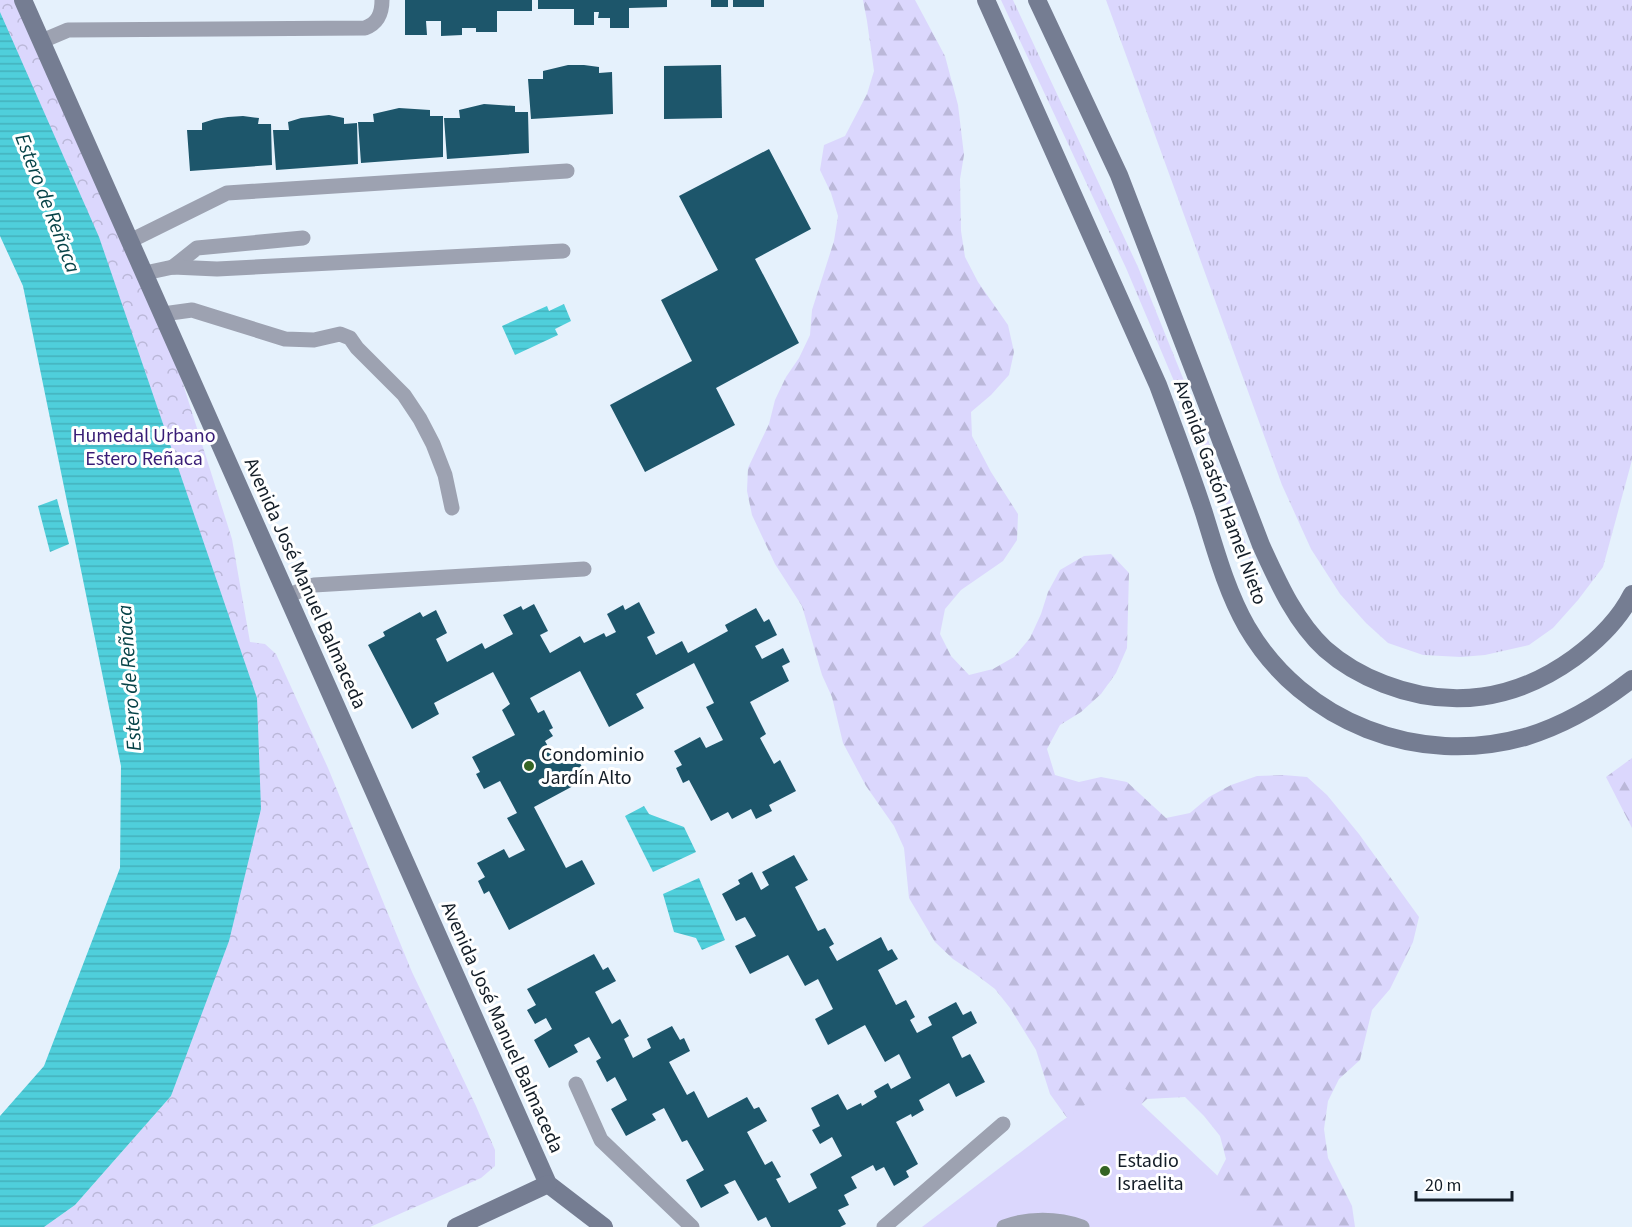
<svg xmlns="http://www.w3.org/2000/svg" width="1632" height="1227" viewBox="0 0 1632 1227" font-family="'Source Sans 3',sans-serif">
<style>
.grass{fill:url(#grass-tufts)}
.forest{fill:url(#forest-firs)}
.park{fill:url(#park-crowns)}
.pitch{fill:#dbd7fd}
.water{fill:url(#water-rules)}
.building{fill:#1d566b}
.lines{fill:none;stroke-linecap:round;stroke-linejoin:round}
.lane{stroke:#9da2b1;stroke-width:15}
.secondary{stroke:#757d92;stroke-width:18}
.poi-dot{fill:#346424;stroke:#fff;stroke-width:2}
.labels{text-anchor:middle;stroke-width:6;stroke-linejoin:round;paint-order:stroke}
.park-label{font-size:20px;fill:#391d76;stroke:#fff}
.street-label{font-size:20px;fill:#131d27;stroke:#fff}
.poi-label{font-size:20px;fill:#131d27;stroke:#fff;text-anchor:start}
.water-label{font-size:21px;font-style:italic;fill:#064348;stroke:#fff}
</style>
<defs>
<pattern id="grass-tufts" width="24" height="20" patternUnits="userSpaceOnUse" patternTransform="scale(1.5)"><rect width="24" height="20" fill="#dbd7fd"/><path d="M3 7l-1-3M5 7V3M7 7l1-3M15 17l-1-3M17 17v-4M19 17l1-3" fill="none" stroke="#bbb8d9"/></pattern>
<pattern id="forest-firs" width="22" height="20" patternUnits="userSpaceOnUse" patternTransform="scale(1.5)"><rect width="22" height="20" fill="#dbd7fd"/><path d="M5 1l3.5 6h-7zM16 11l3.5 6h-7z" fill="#bbb8d9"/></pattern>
<pattern id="park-crowns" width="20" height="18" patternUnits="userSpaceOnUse" patternTransform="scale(1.5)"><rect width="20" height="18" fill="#dbd7fd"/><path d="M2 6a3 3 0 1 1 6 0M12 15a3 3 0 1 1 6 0" fill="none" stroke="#bbb8d9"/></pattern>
<pattern id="water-rules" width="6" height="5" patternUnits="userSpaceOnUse" patternTransform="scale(1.5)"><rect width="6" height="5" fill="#4fcfdb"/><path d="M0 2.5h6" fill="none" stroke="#44b1bc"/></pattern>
</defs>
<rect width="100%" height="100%" fill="#e5f1fc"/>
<!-- grass -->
<g class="grass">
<path d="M1001 0H1013L1138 267 1206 435 1266 598 1126 268Z"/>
<path d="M1106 0H1632V460L1603 567 1578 600 1553 628 1529 645 1485 655 1461 657 1423 655 1388 643 1366 623 1340 594 1311 549 1282 485Z"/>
</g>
<!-- forest -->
<g class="forest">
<path d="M863 0H915L945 56 958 105 964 155 960 179 961 231 965 257 978 282 1008 325 1014 352 1009 375 991 395 971 412 972 436 991 472 1018 514 1017 540 1003 561 961 590 945 609 940 634 951 656 969 675 993 669 1014 657 1030 638 1041 614 1048 592 1060 570 1084 556 1111 554 1129 573 1127 648 1116 673 1101 694 1081 712 1060 725 1047 749 1055 775 1079 782 1101 777 1127 782 1166 818 1190 813 1209 797 1231 785 1257 776 1283 775 1307 777 1327 795 1359 834 1419 917 1413 942 1390 989 1372 1010 1360 1060 1339 1079 1328 1101 1324 1129 1328 1158 1352 1206 1355 1227H1208L1214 1182 1226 1159 1220 1136 1204 1116 1185 1097 1147 1099 1127 1117 1081 1134 1065 1115 1050 1094 1036 1050 1010 1008 995 989 974 973 953 959 935 942 909 898 904 848 894 826 866 786 843 743 832 697 822 675 802 606 775 564 752 515 747 491 748 468 769 424 775 400 786 377 799 358 810 335 812 310 834 241 838 216 831 193 820 170 824 145 845 136 867 94 874 71 867 21Z"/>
<path d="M1632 758V828L1606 777Z"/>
</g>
<!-- park -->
<path class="park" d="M0 0H28L166 330 232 539 250 642 265 644 276 654 328 768 412 972 476 1106 495 1150V1166L481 1178 370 1227H44L75 1205 171 1096 186 1054 0 1227V1134L69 1071 148 858 0 180Z"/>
<!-- pitch -->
<path class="pitch" d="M1118 1082 1272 1227H922L1059 1123Z"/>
<!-- water -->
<g class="water">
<path d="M0 12 99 237 257 698 261 809 229 941 171 1096 75 1205 44 1227H0V1116L44 1066 120 868 121 766 23 286 0 236Z"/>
<path d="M564 304 571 321 555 329 558 335 515 355 502 326 547 306 549 311Z"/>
<path d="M57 499 69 544 50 552 38 506Z"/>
<path d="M644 806 649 814 684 827 696 852 653 872 625 816Z"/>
<path d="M699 878 725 940 702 950 696 938 674 932 663 894Z"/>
</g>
<!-- building -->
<g class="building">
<path d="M405 0H532V11H497V32H476V28H462V35L441 36V21H426L427 35H405Z"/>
<path d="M538 0H667V7L629 8V28H610V18H598L599 12H594V25H574V9H538Z"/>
<rect x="711" y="0" width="17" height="7"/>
<rect x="733" y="0" width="31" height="7"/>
<path d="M568 65H584L599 67V73L612 72 613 114 531 119 528 79H543V71Z"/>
<path d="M721 65 722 118 664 119V66Z"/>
<path d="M484 104 515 106V112H528L529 153 447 159 444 118H460L459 110Z"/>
<path d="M399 108 430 110V116H443V157L361 163 358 122H374L373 114Z"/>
<path d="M329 115 344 118V124L357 123 358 164 276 170 273 130H289L288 122 301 118Z"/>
<path d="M243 116 259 118 258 124H271L272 165 190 171 187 130H202V123L215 119 228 117Z"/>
<path d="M769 149 811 229 755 259 799 343 716 388 735 425 645 472 610 405 692 361 661 300 718 270 679 196Z"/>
<path d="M639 602 655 633 647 637 656 655 682 641 688 653 728 631 725 625 756 608 764 622 769 619 777 635 755 646 762 659 783 648 790 662 782 666 789 681 750 702 766 734 760 738 774 764 780 760 796 791 769 805 772 811 756 819 751 809 732 819 728 812 711 821 689 780 683 783 676 768 682 765 674 751 700 737 706 748 723 740 706 707 714 703 694 663 636 694 644 708 609 727 580 671 530 698 538 713 544 710 553 728 549 730 553 736 545 741 557 763 575 754 588 778 534 807 566 868 582 860 595 884 509 930 489 891 484 894 478 881 485 877 477 863 504 849 509 858 525 850 507 818 517 813 500 781 484 789 476 774 480 772 472 757 515 735 502 710 510 704 493 672 434 703 439 714 412 729 368 645 385 636 383 632 420 612 423 617 436 610 447 633 436 639 447 662 482 643 485 649 513 634 503 615 521 606 523 610 534 604 548 631 540 635 550 653 580 636 584 643 604 633 606 637 616 632 607 614 623 605 625 610Z"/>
<path d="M794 855 808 880 795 887 818 931 825 928 834 944 829 947 837 961 881 937 888 951 892 949 898 959 878 970 896 1005 906 1000 915 1017 910 1020 917 1033 932 1025 928 1017 956 1002 963 1015 971 1011 977 1023 952 1037 962 1058 970 1054 985 1082 956 1097 949 1083 919 1100 924 1110 912 1117 911 1114 896 1122 918 1164 906 1171 909 1177 894 1186 884 1167 876 1171 873 1165 851 1177 857 1188 844 1195 849 1205 838 1210 846 1224 840 1227H771L766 1217 758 1221 735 1180 724 1185 729 1193 701 1208 686 1180 704 1170 687 1140 682 1142 664 1108 652 1114 656 1120 626 1136 611 1109 627 1100 615 1077 607 1082 596 1061 601 1058 589 1037 574 1045 578 1052 549 1068 534 1040 552 1029 546 1018 535 1024 527 1010 536 1005 527 989 594 954 603 970 608 967 616 981 595 992 612 1024 620 1019 629 1036 624 1039 633 1058 651 1048 647 1039 672 1026 680 1040 684 1038 690 1051 669 1062 687 1095 694 1091 708 1118 747 1097 754 1109 759 1107 767 1121 747 1132 765 1165 772 1161 781 1177 776 1179 789 1203 817 1188 810 1174 842 1156 832 1137 820 1144 812 1130 820 1126 811 1108 838 1094 847 1110 861 1103 862 1106 877 1097 874 1091 888 1083 891 1089 911 1078 899 1054 885 1062 865 1025 828 1045 815 1019 833 1009 818 979 805 986 788 955 750 974 735 946 756 936 745 917 736 921 722 894 740 884 738 880 752 872 761 890 769 885 762 872Z"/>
</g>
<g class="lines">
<!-- lane -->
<g class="lane">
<path d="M42 41 68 30 365 28C378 23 382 14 382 0"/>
<path d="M130 241 227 193 567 171"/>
<path d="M173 267 197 248 303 238"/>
<path d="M145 273 173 267 217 269 563 251"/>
<path d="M163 314 192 310 285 339 314 340 340 334 350 338 357 348 404 395 420 419 433 444 445 475 452 508"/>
<path d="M287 596 314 585 584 569"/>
<path d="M576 1084 601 1140 692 1227"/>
<path d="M884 1227 1003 1124"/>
<path d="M1004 1227C1028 1218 1057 1218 1082 1227"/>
</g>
<!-- secondary -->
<g class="secondary">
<path d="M23 0 548 1184 604 1227"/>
<path d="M986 0 1158 385C1174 428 1190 470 1204 513 1216 552 1227 592 1247 627 1303 723 1419 767 1525 737 1565 725 1600 704 1632 679"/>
<path d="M1037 0 1119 175 1261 545C1278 582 1295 621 1325 649 1342 664 1363 676 1384 684 1451 710 1516 700 1574 658 1597 641 1619 620 1632 594"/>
<path d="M456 1227 548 1184"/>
</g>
</g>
<!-- markers -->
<g class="poi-dot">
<circle cx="529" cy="766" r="6"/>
<circle cx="1105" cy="1171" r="6"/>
</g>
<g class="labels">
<!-- park labels -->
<g class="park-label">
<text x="144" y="442">Humedal Urbano<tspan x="144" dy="23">Estero Reñaca</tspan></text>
</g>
<!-- street labels -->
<g class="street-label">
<text transform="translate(1221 492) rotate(70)" y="7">Avenida Gastón Hamel Nieto</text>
<text transform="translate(306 583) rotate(66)" y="7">Avenida José Manuel Balmaceda</text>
<text transform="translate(503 1027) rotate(66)" y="7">Avenida José Manuel Balmaceda</text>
</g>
<!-- poi labels -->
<g class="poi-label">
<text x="541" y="761">Condominio<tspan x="541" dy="23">Jardín Alto</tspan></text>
<text x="1117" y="1167">Estadio<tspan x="1117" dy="23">Israelita</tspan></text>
</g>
<!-- water labels -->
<g class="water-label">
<text transform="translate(48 203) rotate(69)" y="7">Estero de Reñaca</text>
<text transform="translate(129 678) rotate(-94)" y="7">Estero de Reñaca</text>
</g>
</g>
<!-- scale -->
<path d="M1416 1191v9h96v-9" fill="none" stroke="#131d27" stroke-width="3"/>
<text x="1425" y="1191" font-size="18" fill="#131d27" stroke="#ffffff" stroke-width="4.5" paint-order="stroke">20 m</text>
</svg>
